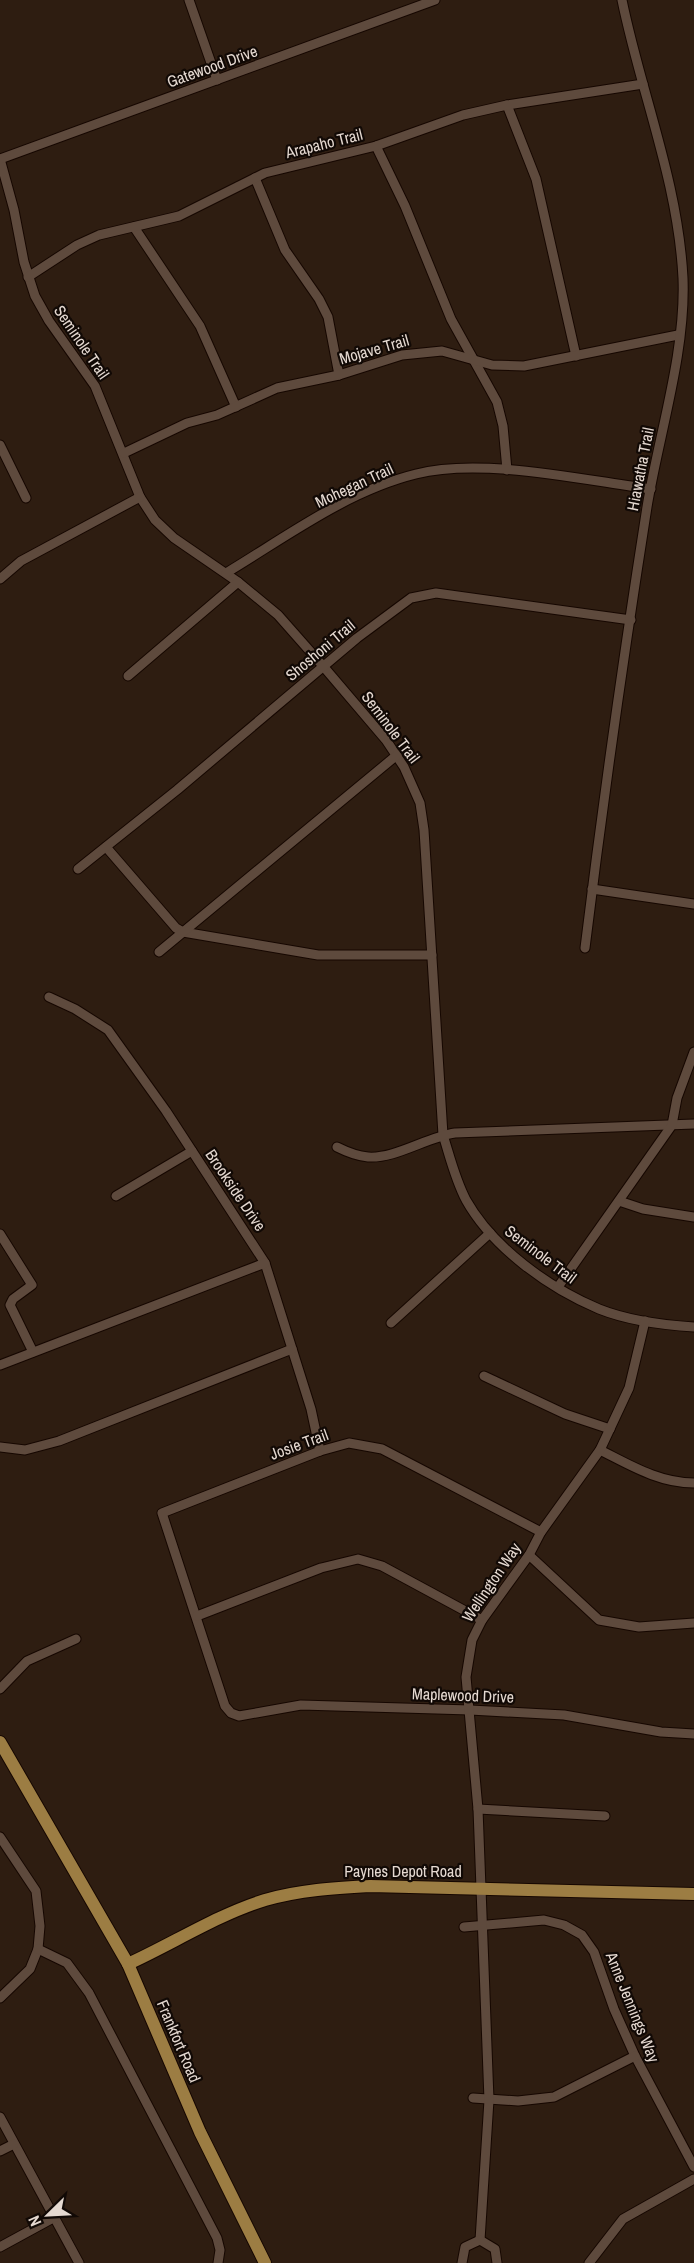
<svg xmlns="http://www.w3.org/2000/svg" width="694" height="2263" viewBox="0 0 694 2263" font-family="'Archivo Narrow',sans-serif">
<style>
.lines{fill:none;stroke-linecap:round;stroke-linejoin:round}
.minor-casing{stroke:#160700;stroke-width:11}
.major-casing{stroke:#160700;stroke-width:14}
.minor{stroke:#5e4a3d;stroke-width:9}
.major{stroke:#9c7d43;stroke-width:12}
.labels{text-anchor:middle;stroke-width:4.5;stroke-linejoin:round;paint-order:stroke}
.street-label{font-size:16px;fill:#e5d9d1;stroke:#110905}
</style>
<rect width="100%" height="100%" fill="#2e1d11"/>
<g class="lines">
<defs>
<g id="minor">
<path d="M189 0 217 80"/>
<path d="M507 105 536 179 576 356"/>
<path d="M376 146 405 206 451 319 497 402 503 426 507 470"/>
<path d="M0 159 14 210 24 262 35 296 49 321 95 386 140 497 155 520 174 538 238 582 278 615 323 666 386 740 404 767 420 803 424 830 443 1135C450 1157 455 1179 466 1200 493 1248 549 1288 599 1309 629 1321 662 1325 694 1327"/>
<path d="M0 159 435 0"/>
<path d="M255 178 285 250 319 299 328 317 339 375"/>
<path d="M134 227 200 326 236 407"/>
<path d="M28 277 77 245 99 235 179 216 265 173 376 146 463 115 507 105 643 84"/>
<path d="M0 445 26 498"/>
<path d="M124 453 187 423 217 415 277 388 339 375 402 355 442 351 492 365 524 366 678 335"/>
<path d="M226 573C286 537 347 491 416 474 481 457 583 480 651 489"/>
<path d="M0 579 21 561 140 497"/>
<path d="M128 676 238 582"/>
<path d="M106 847 176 928 183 932 318 955H432"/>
<path d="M78 869 177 790 357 638 411 598 436 593 631 620"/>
<path d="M592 889 694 904"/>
<path d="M585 948C603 801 624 653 647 507 659 434 686 352 683 278 678 181 641 93 622 0"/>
<path d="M159 952 397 755"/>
<path d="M49 997 75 1009 108 1030 166 1111 265 1263 311 1409 320 1451"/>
<path d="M337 1147C347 1152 357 1156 368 1157 395 1159 427 1137 455 1133L694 1124"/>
<path d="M116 1196 192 1151"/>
<path d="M619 1201 643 1209 694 1217"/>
<path d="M0 1234 32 1285 13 1299 10 1305 33 1352"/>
<path d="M558 1287 672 1125 677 1098 694 1052"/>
<path d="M391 1323 490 1233"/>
<path d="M0 1365 265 1263"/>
<path d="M484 1376 565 1414 610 1429"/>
<path d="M0 1447 25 1450 59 1441 292 1349"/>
<path d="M600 1450C630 1465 659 1483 694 1483"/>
<path d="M541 1532 382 1449 349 1443 320 1451 162 1513 225 1706 231 1713 239 1716 301 1705 470 1710 564 1715 661 1732 694 1734"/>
<path d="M529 1555 599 1620 639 1627 694 1623"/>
<path d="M197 1616 321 1568 358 1559 382 1566 482 1620"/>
<path d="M0 1689 27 1661 76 1639"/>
<path d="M478 1809 605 1816"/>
<path d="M0 1837 36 1891 40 1926 38 1949 30 1969 0 1998"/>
<path d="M464 1927 544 1920 564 1925 582 1935 594 1952 614 2009 635 2056 694 2167"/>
<path d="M38 1949 67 1963 89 1993 217 2238 220 2250 218 2263"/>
<path d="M473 2098 518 2101 554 2097 635 2056"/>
<path d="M0 2117 79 2263"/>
<path d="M0 2151 14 2144"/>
<path d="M480 2240 489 2100 478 1809 466 1677 472 1640 482 1620 529 1555 541 1532 600 1450 629 1388 645 1321"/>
<path d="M0 2247 55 2217"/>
<path d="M462 2263 465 2247 480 2240 495 2249 497 2263"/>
<path d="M589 2263 623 2219 694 2179"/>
</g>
<g id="major">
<path d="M0 1742 128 1964 200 2132 265 2263"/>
<path d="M128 1964C174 1943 217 1915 265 1900 300 1890 334 1888 370 1886L694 1894"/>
</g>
</defs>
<!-- minor casing -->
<use href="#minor" class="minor-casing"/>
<!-- major casing -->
<use href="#major" class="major-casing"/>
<!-- minor -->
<use href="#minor" class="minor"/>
<!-- major -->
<use href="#major" class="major"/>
</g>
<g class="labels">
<!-- street labels -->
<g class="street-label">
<text transform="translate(212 66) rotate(-20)" y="6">Gatewood Drive</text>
<text transform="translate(324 143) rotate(-14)" y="6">Arapaho Trail</text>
<text transform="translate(82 342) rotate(56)" y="6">Seminole Trail</text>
<text transform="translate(374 349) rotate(-16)" y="6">Mojave Trail</text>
<text transform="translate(640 469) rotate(-79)" y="6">Hiawatha Trail</text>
<text transform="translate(354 485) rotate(-25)" y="6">Mohegan Trail</text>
<text transform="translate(320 650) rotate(-40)" y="6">Shoshoni Trail</text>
<text transform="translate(391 727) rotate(53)" y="6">Seminole Trail</text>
<text transform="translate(236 1190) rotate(56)" y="6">Brookside Drive</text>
<text transform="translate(541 1254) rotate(37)" y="6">Seminole Trail</text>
<text transform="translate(299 1444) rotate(-20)" y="6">Josie Trail</text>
<text transform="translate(491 1582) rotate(-56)" y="6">Wellington Way</text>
<text transform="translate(463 1695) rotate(2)" y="6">Maplewood Drive</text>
<text x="403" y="1877">Paynes Depot Road</text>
<text transform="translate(633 2007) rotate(68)" y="6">Anne Jennings Way</text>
<text transform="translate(179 2041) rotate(67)" y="6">Frankfort Road</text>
</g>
</g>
<!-- north arrow -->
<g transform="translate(48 2215) rotate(246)" stroke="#110905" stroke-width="4.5" paint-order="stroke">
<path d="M0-4.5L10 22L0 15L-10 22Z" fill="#e5d9d1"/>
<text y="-9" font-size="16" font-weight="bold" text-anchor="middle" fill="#e5d9d1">N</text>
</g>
</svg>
